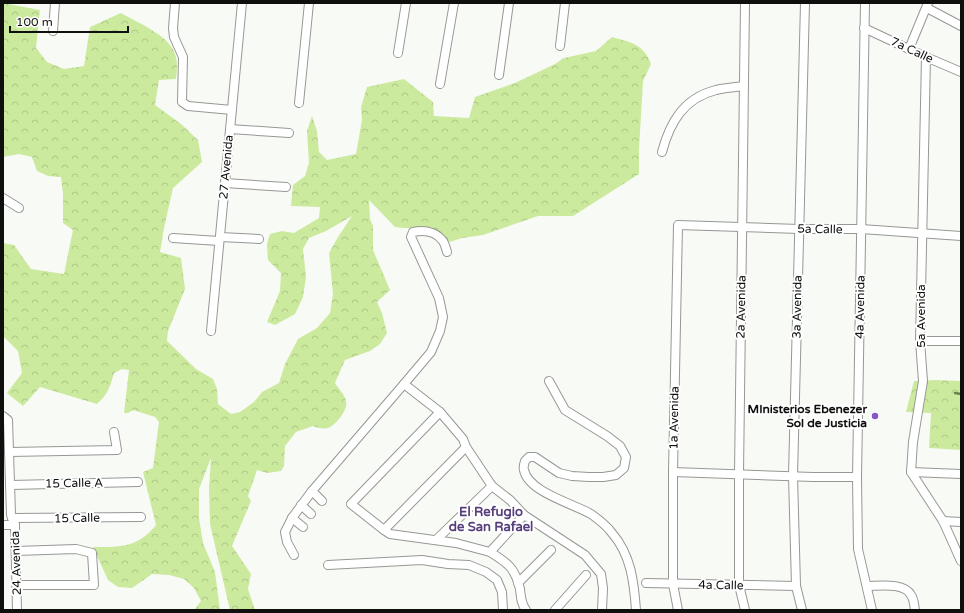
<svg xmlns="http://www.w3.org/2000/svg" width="964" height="613" viewBox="0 0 964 613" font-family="'Varela Round',sans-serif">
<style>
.forest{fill:url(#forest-crowns)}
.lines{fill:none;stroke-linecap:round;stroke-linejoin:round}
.stream{stroke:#6e824e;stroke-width:2.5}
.minor-casing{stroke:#969894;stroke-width:10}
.minor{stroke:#fff;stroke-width:8}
.poi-dot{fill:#8754cc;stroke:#fff;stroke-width:1.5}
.labels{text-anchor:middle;stroke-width:4;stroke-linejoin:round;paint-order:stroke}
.street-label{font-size:12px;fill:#0f0f0e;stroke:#fff}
.poi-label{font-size:12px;font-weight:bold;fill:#0f0f0e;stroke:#fff;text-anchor:end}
.neighbourhood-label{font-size:13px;font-weight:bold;fill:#563e7b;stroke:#fff}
</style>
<defs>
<pattern id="forest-crowns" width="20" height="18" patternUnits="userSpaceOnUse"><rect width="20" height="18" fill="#cbea9e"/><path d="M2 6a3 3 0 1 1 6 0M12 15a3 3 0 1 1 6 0" fill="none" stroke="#adc887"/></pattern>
</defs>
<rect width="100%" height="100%" fill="#f8faf6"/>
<!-- forest -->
<g class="forest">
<path d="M3 3 40 10 36 48 47 62 64 69 84 66 90 27 121 13C138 23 169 35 175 54 178 62 177 71 176 79L159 80 155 105 181 124 198 140 202 162 173 188 164 228 160 252 181 258 185 289 168 331 167 341 196 369 213 379 217 389 218 404 231 414 240 412 254 402 262 392 279 383 285 364 298 339 317 328 330 313 333 294 329 253 338 237 352 216 326 231 309 238 303 249 306 277 303 297 295 314 275 325 267 322 280 291 281 273 268 260 267 244 270 234 282 231 294 233 319 218 320 207 291 206 293 185 305 176 309 163 307 131 312 116 317 131 319 152 327 160 356 154 362 120 361 107 367 87 404 79 433 102 434 116 469 118 475 97 515 83 555 64 564 58 596 51 612 37C630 42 644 44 651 64L643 81 639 149V174L573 216H538L483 235 462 238 450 242 438 235 431 227C419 227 407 229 395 227L369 200 370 219 373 226V250L390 290 377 302 382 313 387 333 380 344 370 351 345 360 335 383C338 388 345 395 346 401 349 409 335 426 328 428 322 429 318 428 313 426L296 432 285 446 284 466 281 471 267 473 257 470 248 496 251 501 232 546 251 574 248 589 255 610H230L210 524 209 488 211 458 199 489V518L203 543 215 572 220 610H194L201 601 194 588 184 579 169 575 152 574 132 588 118 587 108 580 93 547C121 547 137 548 156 525L143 472 153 468 159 422 155 417 133 410 128 413H124L129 370 122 369 114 373C110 387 108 394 97 404L40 387 23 406 7 393 22 373 18 351 3 336V243L14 245 31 269 64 274 73 230 63 223V193L61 177 48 176 37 171 32 157 19 154 3 157Z"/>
<path d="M936 380 961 381V450L929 448 931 413 906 412 914 381Z"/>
</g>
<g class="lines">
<!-- stream -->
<path class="stream" d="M955 393 961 394"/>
<defs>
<g id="minor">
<path d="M175 3 173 28 174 37 183 57 182 102 188 106 232 110"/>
<path d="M745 3 739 474V585L745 610"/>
<path d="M865 3 857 477 858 549 872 610"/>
<path d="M927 8 961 26"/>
<path d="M864 28 926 57 961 72"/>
<path d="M53 31 55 3"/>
<path d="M560 46 565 3"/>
<path d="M909 49 928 3"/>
<path d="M398 53 406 3"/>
<path d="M926 57 920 341 923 381 913 442 911 472 943 521 961 561"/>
<path d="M499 75 509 3"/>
<path d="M440 84 454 3"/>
<path d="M299 103 309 3"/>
<path d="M230 129 289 133"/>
<path d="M662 152C670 122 684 98 716 90 725 88 735 87 744 86"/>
<path d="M225 183 286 187"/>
<path d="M3 198 19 208"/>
<path d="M220 237 259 239"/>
<path d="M173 238 219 241"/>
<path d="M447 252C446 249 445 243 442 240 435 231 423 230 413 232L411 237 439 298 443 317 440 331 431 352 404 384 440 412 463 439 466 447 492 486 510 500 524 515 585 555 601 574 603 588 602 610"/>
<path d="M211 331 242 3"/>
<path d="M920 341H961"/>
<path d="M549 381 565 410 607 436 620 446 626 457 624 468 616 475 603 477H589L572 476 559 473 535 457H529L525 461C524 464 523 467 524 470 528 492 574 504 591 514 598 519 607 526 612 533 631 555 634 582 636 610"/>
<path d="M440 412 351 504 384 530 390 534 456 543 490 552 524 515"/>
<path d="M3 416 8 420 11 515 15 525 17 610"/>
<path d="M9 452 117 450 114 432"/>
<path d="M673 472 813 477H857"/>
<path d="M911 472 961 474"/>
<path d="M11 485 138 482"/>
<path d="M312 491 322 501"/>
<path d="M301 505 311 514"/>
<path d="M12 518 141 517"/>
<path d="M292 518 303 527"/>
<path d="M943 521 961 522"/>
<path d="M3 525H15"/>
<path d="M384 530 466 447"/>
<path d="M437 539 492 486"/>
<path d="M16 551 76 549 92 553 94 585H17"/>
<path d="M490 552C508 563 515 568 520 589 521 597 521 604 526 610"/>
<path d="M294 555 287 542 285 532 292 518 312 491 404 384"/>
<path d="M328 565 422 560 448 564 469 565 486 572 497 580 502 592 503 610"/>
<path d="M518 583 551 550"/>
<path d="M646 583 796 586"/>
<path d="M867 586C879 586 904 582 911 595 914 599 914 605 915 610"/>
<path d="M555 610 586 575"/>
<path d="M678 610 673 584V472L678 225 799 229H861L961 236"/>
<path d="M802 610 796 586 793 476 805 3"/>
</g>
</defs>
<!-- minor casing -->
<use href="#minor" class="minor-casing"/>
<!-- minor -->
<use href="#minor" class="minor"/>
</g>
<!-- markers -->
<circle class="poi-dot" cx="875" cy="416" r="4"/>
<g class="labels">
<!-- street labels -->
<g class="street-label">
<text transform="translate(912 50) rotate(25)" y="4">7a Calle</text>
<text transform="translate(226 167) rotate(-85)" y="4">27 Avenida</text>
<text transform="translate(820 229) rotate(1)" y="4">5a Calle</text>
<text transform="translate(741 307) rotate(-89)" y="4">2a Avenida</text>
<text transform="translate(797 307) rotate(-89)" y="4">3a Avenida</text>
<text transform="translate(860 307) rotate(-89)" y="4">4a Avenida</text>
<text transform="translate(921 316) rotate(-90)" y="4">5a Avenida</text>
<text transform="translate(674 418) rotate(-89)" y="4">1a Avenida</text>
<text transform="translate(74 483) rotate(-1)" y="4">15 Calle A</text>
<text transform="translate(77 518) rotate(-1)" y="4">15 Calle</text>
<text transform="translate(16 563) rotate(-92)" y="4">24 Avenida</text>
<text transform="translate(721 585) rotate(1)" y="4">4a Calle</text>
</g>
<!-- poi labels -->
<g class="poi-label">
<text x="867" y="413">MInisterios Ebenezer<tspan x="867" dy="14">Sol de Justicia</tspan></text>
</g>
<!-- neighbourhood labels -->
<g class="neighbourhood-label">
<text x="491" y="516">El Refugio<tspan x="491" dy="15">de San Rafael</tspan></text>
</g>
</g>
<!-- border -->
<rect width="964" height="613" fill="none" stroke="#0f0f0e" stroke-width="8"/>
<!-- scale -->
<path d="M10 26v6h118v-6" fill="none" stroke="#0f0f0e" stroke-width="2"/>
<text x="16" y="26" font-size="12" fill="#0f0f0e" stroke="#ffffff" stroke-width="3" paint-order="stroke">100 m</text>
</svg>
